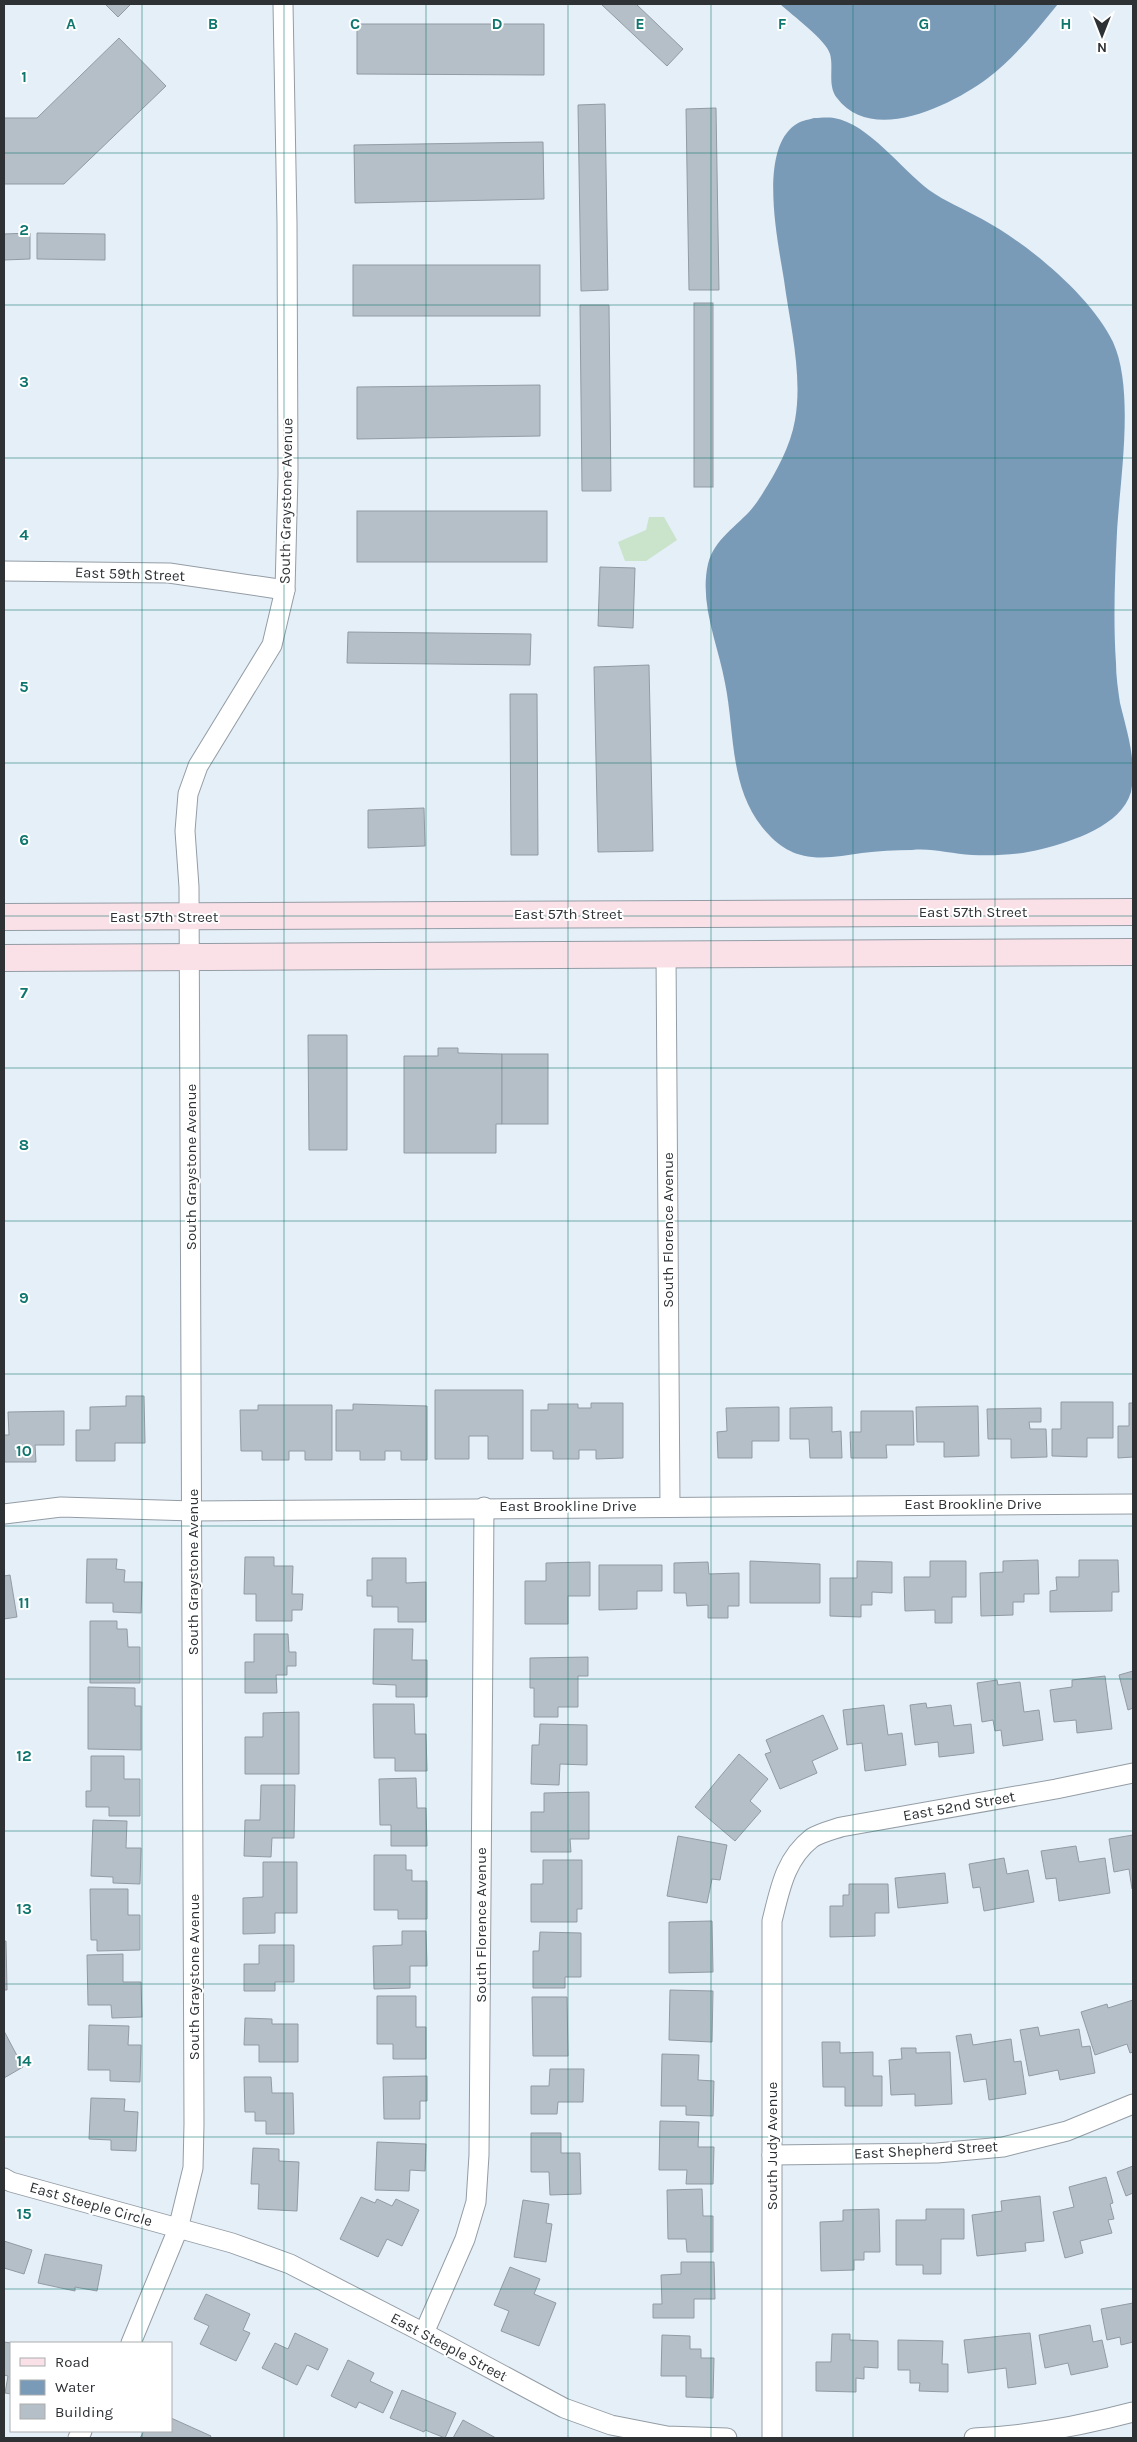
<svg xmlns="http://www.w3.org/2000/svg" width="1137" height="2442" viewBox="0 0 1137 2442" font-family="Karla,sans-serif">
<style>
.green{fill:#cae3cb}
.water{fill:#7a9bb8}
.building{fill:#b5bfc7;stroke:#929ba3}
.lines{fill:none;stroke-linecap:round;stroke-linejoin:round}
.minor-casing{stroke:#949da5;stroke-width:21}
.secondary-casing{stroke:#949da5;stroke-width:28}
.minor{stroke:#fff;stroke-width:19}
.secondary{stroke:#fae1e8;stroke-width:26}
.grid{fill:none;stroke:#0f766e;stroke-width:1;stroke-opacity:0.55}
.labels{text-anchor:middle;stroke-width:4;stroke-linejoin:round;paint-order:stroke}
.street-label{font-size:15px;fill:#2e3235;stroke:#fff}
.grid-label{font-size:16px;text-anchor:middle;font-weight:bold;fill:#0f766e;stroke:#fff;stroke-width:4;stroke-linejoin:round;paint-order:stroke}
</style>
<rect width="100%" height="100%" fill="#e5eff8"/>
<!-- green -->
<path class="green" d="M649 517H664L677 540 646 561H625L618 542 646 530Z"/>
<!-- water -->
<g class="water">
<path d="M780 4H1058C1037 30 1015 57 988 78 952 105 872 145 837 98 827 85 834 68 830 54 827 41 792 15 780 4Z"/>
<path d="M814 118C820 118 827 117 834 118 869 124 901 169 929 190 946 202 964 209 982 219 1028 244 1090 295 1113 342 1135 390 1120 479 1117 532 1115 575 1113 620 1116 663 1116 676 1118 690 1120 703 1127 732 1137 761 1131 792 1121 826 1073 841 1042 849 1020 855 994 856 972 855 951 854 933 848 912 850 895 850 878 851 862 853 845 855 829 859 812 857 790 855 775 843 762 827 729 785 735 732 725 683 718 644 699 604 708 564 715 536 742 524 757 502 773 478 790 449 795 420 803 375 790 325 784 280 778 242 758 151 795 125 800 121 807 120 814 118Z"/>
</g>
<!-- building -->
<g class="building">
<path d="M105 4H131L118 17Z"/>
<path d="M601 4H636L683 49 667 66Z"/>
<path d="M357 24H544V75L357 74Z"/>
<path d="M119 38 166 86 64 184H4V118H37Z"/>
<path d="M605 104 608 290 581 291 578 105Z"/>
<path d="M716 108 719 290H689L686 109Z"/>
<path d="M543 142 544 199 355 203 354 145Z"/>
<path d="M30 233V259L4 260V234Z"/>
<path d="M37 233 105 234V260L37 259Z"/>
<rect x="353" y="265" width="187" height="51"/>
<rect x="694" y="303" width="19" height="184"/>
<path d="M580 305H609L611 491H582Z"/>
<path d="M540 385V436L357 439V387Z"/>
<rect x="357" y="511" width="190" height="51"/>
<path d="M600 567 635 568 633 628 598 626Z"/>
<path d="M348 632 531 634 530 665 347 663Z"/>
<path d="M649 665 653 851 598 852 594 667Z"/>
<path d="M510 694H537L538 855H511Z"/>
<path d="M424 808 425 846 368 848V810Z"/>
<path d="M308 1035H347V1150H309Z"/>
<path d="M438 1048H458V1053L502 1054V1124H496V1153H404V1056H438Z"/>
<rect x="502" y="1054" width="46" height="70"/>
<path d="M435 1390H523V1459H488V1436H469V1459H435Z"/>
<path d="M126 1396H144L145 1443H115V1461H76V1430H90V1407L126 1406Z"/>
<path d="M1061 1402H1113V1438H1087V1457L1052 1456V1429H1061Z"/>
<path d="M591 1403H623V1458L596 1459V1450H579V1459H553V1451H531V1410H548V1404H578V1408H591Z"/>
<path d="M1129 1403H1133V1457L1118 1458V1426H1129Z"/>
<path d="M353 1404 427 1406V1460H401V1451H385V1460H360V1451H336V1410H353Z"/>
<path d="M258 1405H332V1460H305V1451H289V1460H262V1451H241L240 1410H258Z"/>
<path d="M978 1406 979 1456 944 1457V1442H917L916 1407Z"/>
<path d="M779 1407V1441H752V1458H718L717 1432 727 1431 726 1408Z"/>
<path d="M832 1407V1432L841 1431 842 1458H810L809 1439H790V1408Z"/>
<path d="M1041 1408V1422H1029L1030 1429H1046L1047 1457 1011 1458V1439H988L987 1409Z"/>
<path d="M64 1411V1445H35L36 1462H4V1435H9L8 1412Z"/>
<path d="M861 1411H913L914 1445H886L887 1458H851L850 1432H861Z"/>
<path d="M245 1557H274V1566H293L292 1594H303L302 1610H292V1621H256V1594H244Z"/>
<path d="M372 1558H406V1583L426 1582V1622H398V1607H372V1596H367V1580H372Z"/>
<path d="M87 1559H117L116 1569 125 1570 124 1582H142L141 1613 113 1612V1603H86Z"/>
<path d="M1038 1560 1039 1594H1024V1602H1013V1615L981 1616 980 1573 1003 1572V1561Z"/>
<path d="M1079 1560H1118L1119 1592H1112V1611L1050 1612V1591L1057 1590 1056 1577H1079Z"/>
<path d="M750 1561 820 1564V1603H750Z"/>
<path d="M857 1561 892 1562V1593L872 1592V1605H861V1617L830 1616V1578H857Z"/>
<path d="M930 1561H966V1597H952V1623H935V1610L905 1611 904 1577H930Z"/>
<path d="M590 1562V1596H568V1624H525V1581H546V1563Z"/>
<path d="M708 1562 709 1574 739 1573V1606H728V1618H708V1605L687 1606 686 1593H674V1563Z"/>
<path d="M599 1565H662V1591H637V1609L599 1610Z"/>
<path d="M10 1575 17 1617 4 1619V1576Z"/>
<path d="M90 1621H117V1629H127L128 1647H140V1683H90Z"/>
<path d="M374 1629H413L412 1660H427V1697H396V1685L373 1684Z"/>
<path d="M254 1634H288L289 1652H296V1666H287V1675H276L277 1693H245V1662H254Z"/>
<path d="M588 1657V1676H578V1707H558V1717H534V1688H530V1658Z"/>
<path d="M1133 1671V1708L1128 1710 1119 1675Z"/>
<path d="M1105 1676 1112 1729 1077 1733 1076 1720 1054 1722 1050 1690 1072 1687V1680Z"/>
<path d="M997 1680 998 1685 1020 1682 1024 1712 1039 1710 1043 1740 1003 1746 1001 1730 995 1731 993 1720 982 1722 977 1683Z"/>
<path d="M88 1687 135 1688V1706H141V1750L88 1749Z"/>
<path d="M926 1703 927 1708 951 1705 954 1726 971 1724 974 1753 939 1757 938 1742 915 1745 910 1705Z"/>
<path d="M373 1704H414L415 1734H426L427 1771H395V1758H374Z"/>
<path d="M884 1705 888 1735 902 1733 906 1765 865 1771 862 1743 847 1745 843 1710Z"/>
<path d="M299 1712V1774H245V1737H263V1713Z"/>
<path d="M823 1715 838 1749 812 1761 817 1773 780 1789 765 1754 771 1752 766 1740Z"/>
<path d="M540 1724 587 1725V1765L560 1764 559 1785 531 1784 532 1745H539Z"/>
<path d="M739 1754 768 1779 750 1801 761 1811 735 1841 695 1807Z"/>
<path d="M91 1756H124V1779H140V1816H109V1807H86V1791H91Z"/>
<path d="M416 1778 417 1808H426L427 1846H391V1825H380L379 1779Z"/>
<path d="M261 1785H295L294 1838H272L271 1857 244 1856 245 1820H260Z"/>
<path d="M589 1792V1839H570L571 1852H531V1812H544V1793Z"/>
<path d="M93 1820 127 1821 126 1848H141L140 1884 113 1883V1877L91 1876Z"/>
<path d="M1133 1835V1888L1132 1889 1129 1869 1114 1872 1109 1839Z"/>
<path d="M678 1836 727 1845 720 1880 712 1879 707 1903 667 1896Z"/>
<path d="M1076 1846 1079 1862 1105 1858 1110 1893 1059 1901 1056 1878 1046 1879 1041 1851Z"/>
<path d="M374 1855H406V1870H412V1881H427V1919H398V1910H374Z"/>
<path d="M1004 1858 1007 1874 1028 1870 1034 1902 984 1911 980 1887 973 1888 969 1864Z"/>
<path d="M543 1860H582V1909H577V1922H531V1884H543Z"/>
<path d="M263 1862H297V1913H275V1933L243 1934V1898L263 1897Z"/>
<path d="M945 1873 948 1903 898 1908 895 1878Z"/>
<path d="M849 1884H888L889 1913H875V1936L830 1937V1906H843V1895H849Z"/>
<path d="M90 1889H128V1915H140V1950L97 1951V1940H91Z"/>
<path d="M712 1921 713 1972 669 1973V1922Z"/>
<path d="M402 1931H426L427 1966H410V1988L374 1989 373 1946 402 1945Z"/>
<path d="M540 1932 581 1933V1977H565V1988H533V1951H539Z"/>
<path d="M4 1941H6L7 1990H4Z"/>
<path d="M259 1945H294V1982H275V1991H244V1964H259Z"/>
<path d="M123 1954V1982H141L142 2017 112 2018 111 2005H88L87 1955Z"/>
<path d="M670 1990 713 1991 712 2042 669 2040Z"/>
<path d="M377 1996H416V2027H426V2059H393V2044H377Z"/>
<path d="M532 1997H567L568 2056H533Z"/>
<path d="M1133 2000V2052L1130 2053 1127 2044 1095 2055 1081 2012 1107 2004 1108 2008Z"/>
<path d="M245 2018 272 2019V2024H298V2062H259V2045H244Z"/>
<path d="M89 2025 129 2026 128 2045H141L140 2082 110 2081V2070H88Z"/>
<path d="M1038 2027 1040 2036 1079 2029 1082 2047 1090 2046 1095 2073 1060 2080 1058 2070 1029 2076 1020 2030Z"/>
<path d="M4 2031 23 2067 4 2078Z"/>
<path d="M971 2034 973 2045 1011 2039 1014 2062 1021 2061 1026 2094 989 2100 986 2079 964 2082 956 2036Z"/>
<path d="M822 2042H840V2053L873 2052V2076H882V2106H845V2087H823Z"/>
<path d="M901 2048H916V2053L950 2052 952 2104 915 2106V2094L891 2095 889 2060 902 2059Z"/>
<path d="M662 2054 699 2055 698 2080 714 2081 713 2116 686 2115V2106H661Z"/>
<path d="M550 2069H584L583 2102H558L557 2114H531V2086H549Z"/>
<path d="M427 2076V2101H420V2119H384L383 2077Z"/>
<path d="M244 2077H271L272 2093H293L294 2134H266V2121H255V2112H245Z"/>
<path d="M91 2098 125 2099 124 2111 138 2112 136 2151 111 2150V2140L89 2139Z"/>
<path d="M660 2121 699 2122 698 2147H714L713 2184H686L687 2170H659Z"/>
<path d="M531 2133H561V2153H580L581 2194 550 2195 549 2172H531Z"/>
<path d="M377 2142 426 2144 425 2171 410 2170 409 2191 375 2190Z"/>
<path d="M253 2148 279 2149V2161L299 2162 297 2211 258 2209 259 2184H251Z"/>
<path d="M1133 2166V2193L1126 2196 1117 2172Z"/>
<path d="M1106 2177 1113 2203 1110 2204 1114 2219 1108 2220 1112 2233 1080 2241 1083 2253 1065 2258 1053 2212 1074 2207 1069 2187Z"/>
<path d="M702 2189 703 2216H713V2252H687L686 2239H668L667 2190Z"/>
<path d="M1040 2196 1044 2241 1025 2243 1026 2251 977 2256 972 2215 1002 2211 1001 2201Z"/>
<path d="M361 2197 375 2203 377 2199 392 2206 396 2199 419 2210 402 2246 387 2239 378 2257 340 2239Z"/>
<path d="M523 2200 549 2204 546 2223 552 2224 546 2262 514 2257Z"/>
<path d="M879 2209 880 2252H864V2260H854V2270L821 2271 820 2222 843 2221V2210Z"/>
<path d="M926 2209H964V2239H941V2274H923V2265H896V2220H926Z"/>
<path d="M4 2241 32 2250 24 2274 4 2268Z"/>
<path d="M45 2254 102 2265 97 2291 75 2287V2291L38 2283Z"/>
<path d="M681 2262H714L715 2299H694V2318H653V2304H662L661 2275 681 2274Z"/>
<path d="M510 2267 540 2279 534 2294 556 2303 539 2346 501 2331 509 2311 494 2305Z"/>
<path d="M206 2294 250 2314 243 2330 250 2333 236 2361 200 2344 209 2326 194 2319Z"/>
<path d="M1133 2303V2342L1121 2345 1120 2337 1107 2340 1101 2309Z"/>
<path d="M1090 2325 1093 2342 1102 2340 1108 2367 1071 2375 1068 2363 1045 2368 1039 2335Z"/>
<path d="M295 2333 328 2349 318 2370 307 2365 297 2385 262 2368 275 2343 288 2349Z"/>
<path d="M1030 2333 1036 2384 1008 2388 1006 2368 968 2373 964 2340Z"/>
<path d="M832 2334H850V2340L878 2341V2368L864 2367V2379L856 2378V2392L816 2391V2362H831Z"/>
<path d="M662 2335 690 2336V2349H701V2358H714L713 2398 686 2397V2376H661Z"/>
<path d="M898 2340 943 2341 942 2364H948V2392L919 2391 920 2383H910V2370H898Z"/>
<path d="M4 2342 11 2343V2394L5 2393 8 2376 4 2375Z"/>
<path d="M348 2360 374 2373 370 2381 393 2392 383 2413 359 2402 356 2408 331 2396Z"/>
<path d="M402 2390 456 2413 445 2438 425 2430 424 2432 390 2418Z"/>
<path d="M171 2418 211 2436 210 2438H140L144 2431H171Z"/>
<path d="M463 2420 496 2438H453Z"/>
</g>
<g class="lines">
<defs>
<g id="minor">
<path d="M4 571 169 573 285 590"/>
<path d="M666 954 670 1506"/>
<path d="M4 1514 61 1507 193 1511 1133 1504"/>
<path d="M772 2155 937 2153 1003 2147 1067 2131 1133 2104"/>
<path d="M4 2178 11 2182 232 2243 290 2264 424 2333 564 2408 611 2425 667 2436 727 2438"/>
<path d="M424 2333 465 2239 476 2202 479 2155 484 1507"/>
<path d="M131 2343 178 2229 193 2168 194 2124 189 887 185 831 188 794 198 766 272 645 285 590 288 475 287 223 283 4"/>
<path d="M78 2438 82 2431"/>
<path d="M772 2438V1921C780 1889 785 1859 812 1838 820 1833 832 1830 841 1827L1056 1789 1133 1773"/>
<path d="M974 2438C1029 2436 1080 2426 1133 2412"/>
</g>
<g id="secondary">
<path d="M4 917 1133 912"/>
<path d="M4 958 1133 952"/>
</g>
</defs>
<!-- minor casing -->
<use href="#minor" class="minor-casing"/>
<!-- secondary casing -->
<use href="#secondary" class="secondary-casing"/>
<!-- minor -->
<use href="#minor" class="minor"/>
<!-- secondary -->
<use href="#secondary" class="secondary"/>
</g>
<!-- grid -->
<path class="grid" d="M142 4V2343M284 4V2438M426 4V2438M568 4V2438M711 4V2438M853 4V2438M995 4V2438M4 153H1133M4 305H1133M4 458H1133M4 610H1133M4 763H1133M4 916H1133M4 1068H1133M4 1221H1133M4 1374H1133M4 1526H1133M4 1679H1133M4 1831H1133M4 1984H1133M4 2137H1133M4 2289H1133M142 2431V2438"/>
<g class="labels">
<!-- street labels -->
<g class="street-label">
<text transform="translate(286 501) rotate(-89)" y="5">South Graystone Avenue</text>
<text transform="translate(130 574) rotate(2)" y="5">East 59th Street</text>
<text x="973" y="917">East 57th Street</text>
<text x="568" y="919">East 57th Street</text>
<text x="164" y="922">East 57th Street</text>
<text transform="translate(191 1167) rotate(-90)" y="5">South Graystone Avenue</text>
<text transform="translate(668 1230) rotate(-90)" y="5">South Florence Avenue</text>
<text x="973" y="1509">East Brookline Drive</text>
<text x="568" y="1511">East Brookline Drive</text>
<text transform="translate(193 1572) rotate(-90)" y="5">South Graystone Avenue</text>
<text transform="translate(959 1806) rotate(-10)" y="5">East 52nd Street</text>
<text transform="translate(481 1925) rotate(-90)" y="5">South Florence Avenue</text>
<text transform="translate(194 1977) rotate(-90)" y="5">South Graystone Avenue</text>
<text transform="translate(772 2146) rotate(-90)" y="5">South Judy Avenue</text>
<text transform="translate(926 2150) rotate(-3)" y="5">East Shepherd Street</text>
<text transform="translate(91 2204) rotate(16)" y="5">East Steeple Circle</text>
<text transform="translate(449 2347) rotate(28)" y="5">East Steeple Street</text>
</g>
</g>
<g class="grid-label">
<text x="71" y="29">A</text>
<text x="213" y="29">B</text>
<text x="355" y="29">C</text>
<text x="497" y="29">D</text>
<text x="640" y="29">E</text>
<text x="782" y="29">F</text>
<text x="924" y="29">G</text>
<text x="1066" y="29">H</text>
<text x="24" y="82">1</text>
<text x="24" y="235">2</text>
<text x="24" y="387">3</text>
<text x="24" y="540">4</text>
<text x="24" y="692">5</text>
<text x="24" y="845">6</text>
<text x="24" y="998">7</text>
<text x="24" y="1150">8</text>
<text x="24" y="1303">9</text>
<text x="24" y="1456">10</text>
<text x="24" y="1608">11</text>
<text x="24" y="1761">12</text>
<text x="24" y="1914">13</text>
<text x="24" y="2066">14</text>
<text x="24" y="2219">15</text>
</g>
<!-- border -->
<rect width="1137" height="2442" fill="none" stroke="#2e3235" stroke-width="10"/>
<!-- legend -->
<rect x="10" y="2342" width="162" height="90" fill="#ffffff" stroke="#abadae"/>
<rect x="20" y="2358" width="25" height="8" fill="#fae1e8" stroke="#abadae"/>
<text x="55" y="2367" font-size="15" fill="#2e3235">Road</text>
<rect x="20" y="2380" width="25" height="15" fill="#7a9bb8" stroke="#abadae"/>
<text x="55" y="2392" font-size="15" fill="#2e3235">Water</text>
<rect x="20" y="2404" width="25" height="15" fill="#b5bfc7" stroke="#abadae"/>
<text x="55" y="2417" font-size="15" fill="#2e3235">Building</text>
<!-- north arrow -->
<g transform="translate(1102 35) rotate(180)" stroke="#ffffff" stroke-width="4" paint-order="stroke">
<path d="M0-4L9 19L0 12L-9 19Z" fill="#2e3235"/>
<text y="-8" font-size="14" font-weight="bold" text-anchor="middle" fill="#2e3235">N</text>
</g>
</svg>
